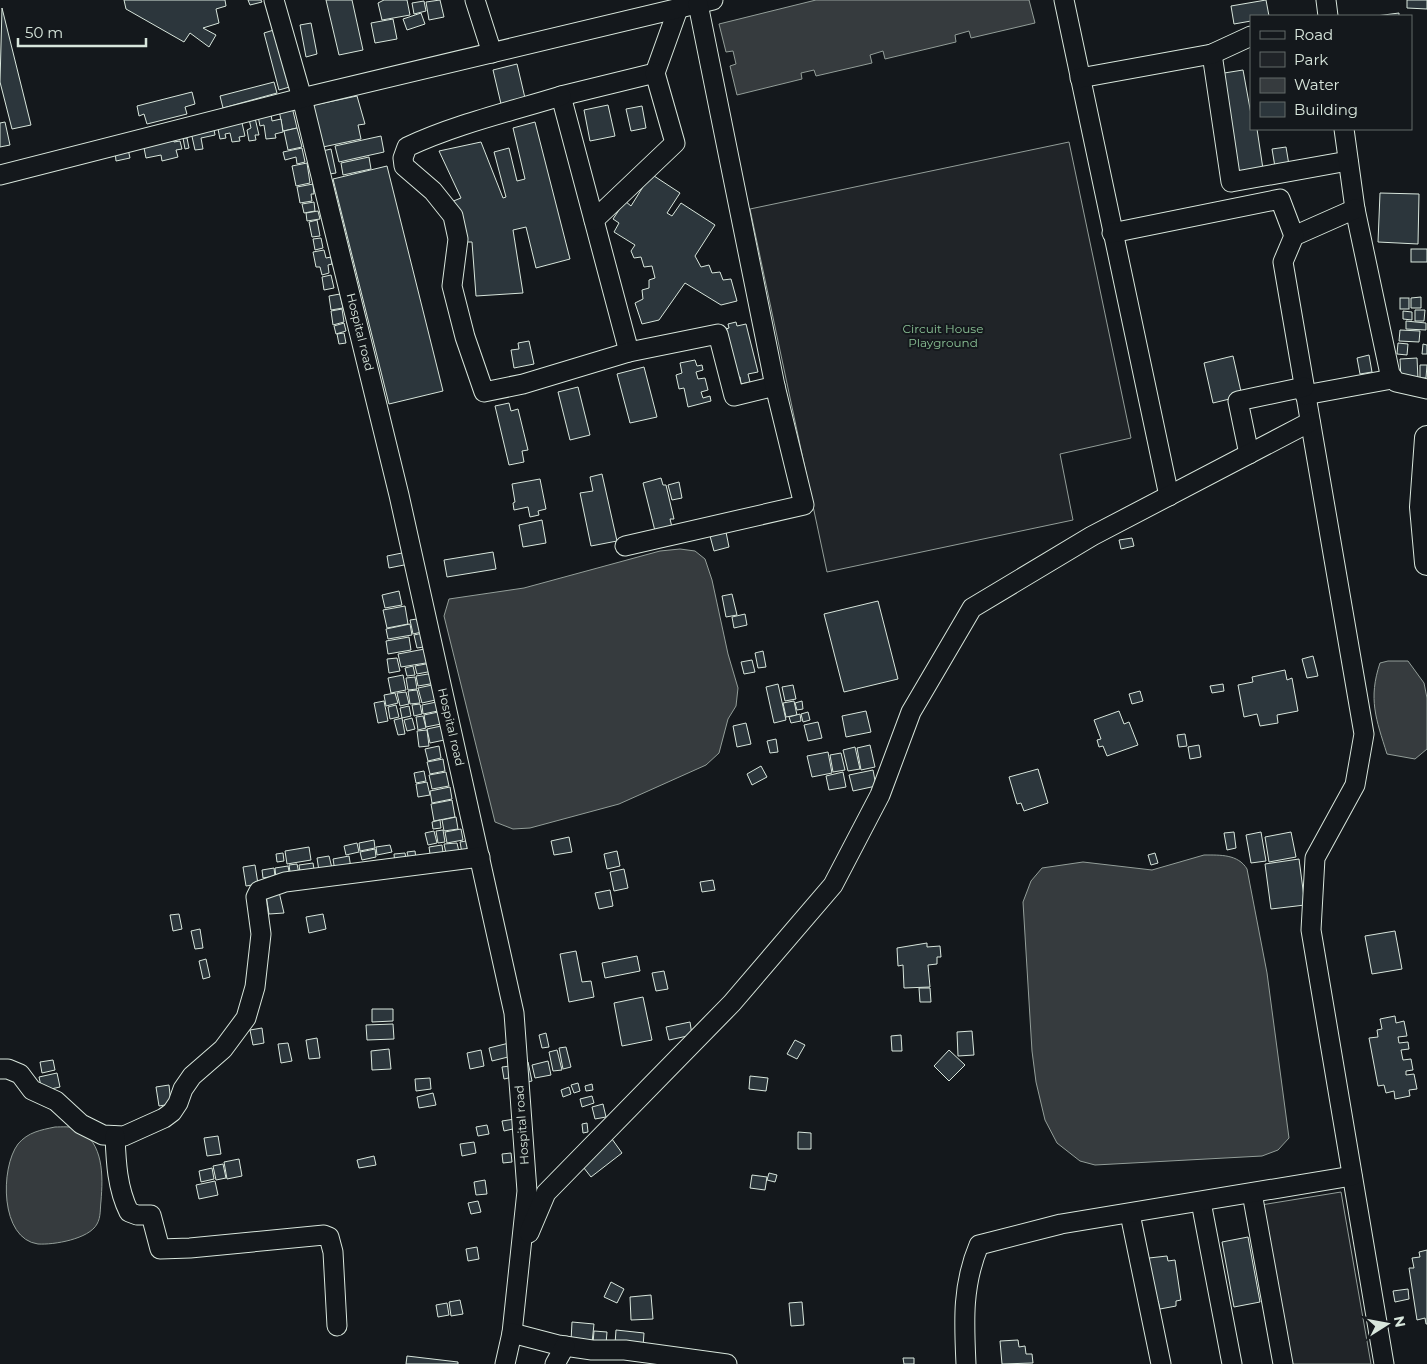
<svg xmlns="http://www.w3.org/2000/svg" width="1427" height="1364" viewBox="0 0 1427 1364" font-family="Montserrat,sans-serif">
<style>
.green{fill:#202428;stroke:#939e99}
.water{fill:#363b3e;stroke:#939e99}
.building{fill:#2c363c;stroke:#d8e6dc}
.lines{fill:none;stroke-linecap:round;stroke-linejoin:round}
.minor-casing{stroke:#d8e6dc;stroke-width:21}
.major-casing{stroke:#d8e6dc;stroke-width:26}
.minor{stroke:#14181c;stroke-width:19}
.major{stroke:#14181c;stroke-width:24}
.labels{text-anchor:middle;stroke-width:4;stroke-linejoin:round;paint-order:stroke}
.park-label{font-size:12px;fill:#8ac095;stroke:#14181c}
.street-label{font-size:12px;fill:#d8e6dc;stroke:#14181c}
</style>
<rect width="100%" height="100%" fill="#14181c"/>
<!-- green -->
<g class="green">
<path d="M1069 142 1131 438 1060 454 1073 520 827 572 750 209Z"/>
<path d="M1341 1192 1371 1364H1287L1261 1205Z"/>
</g>
<!-- water -->
<g class="water">
<path d="M816 0H1029L1035 23 971 38 969 31 955 35 956 42 885 59 883 51 870 55 872 63 816 76 814 70 801 73 802 79 737 95 730 66 736 64 733 51 726 52 719 24Z"/>
<path d="M680 549 695 551 705 559 712 580 728 654 738 688 736 706 728 719 719 753 706 765 619 804 530 828 513 829 495 822 444 616 449 599 524 588 660 551Z"/>
<path d="M1388 661H1408L1424 683 1427 698V749L1415 759 1387 754C1376 719 1368 699 1380 663Z"/>
<path d="M1204 855C1220 855 1238 854 1247 869L1267 973 1289 1138 1278 1150 1262 1156 1095 1165 1080 1161 1057 1143 1045 1120 1036 1082 1032 1051 1023 902 1031 881 1042 868 1083 862 1152 870Z"/>
<path d="M55 1127C62 1127 72 1126 78 1129 104 1143 103 1176 101 1201 100 1209 101 1217 97 1224 89 1239 54 1245 38 1244 0 1239 0 1168 18 1144 28 1132 41 1130 55 1127Z"/>
</g>
<!-- building -->
<g class="building">
<path d="M124 0H225L226 6 216 9 219 23 203 28 216 35 209 47 190 33 184 42 126 9Z"/>
<path d="M248 0H261L262 2 250 5Z"/>
<path d="M326 0H352L363 50 339 55Z"/>
<path d="M384 0H407L410 15 382 20 378 3Z"/>
<path d="M440 0 444 17 429 20 426 2Z"/>
<path d="M1266 0 1269 16H1251V21L1234 24 1231 6Z"/>
<path d="M1407 0H1427V9L1407 8Z"/>
<path d="M424 1 426 11 414 14 412 3Z"/>
<path d="M2 8 31 125 12 129 0 82Z"/>
<path d="M421 13 425 24 407 30 403 19Z"/>
<path d="M1399 13V16H1376Z"/>
<path d="M393 19 397 39 375 43 371 23Z"/>
<path d="M311 23 317 54 306 57 300 25Z"/>
<path d="M277 29 293 86 279 90 264 33Z"/>
<path d="M517 64 525 98 501 104 493 70Z"/>
<path d="M1243 70 1251 114V129H1257L1263 169 1238 173 1218 74Z"/>
<path d="M274 82 277 93 223 108 220 96Z"/>
<path d="M192 92 195 104 185 107 187 114 147 124 144 114 139 116 137 106Z"/>
<path d="M357 96 365 124 358 125 361 139 318 148 309 106Z"/>
<path d="M608 105 615 136 590 141 584 110Z"/>
<path d="M642 106 646 128 631 131 626 109Z"/>
<path d="M292 107 297 128 283 131 279 110Z"/>
<path d="M271 114 272 121 281 119 283 132 275 134 276 138 266 139 264 125 260 126 258 116Z"/>
<path d="M255 118 259 135H255L256 140 249 141 247 130 251 128 249 119Z"/>
<path d="M5 122 10 145 0 147V123Z"/>
<path d="M535 122 570 259 536 268 526 227 513 230 523 293 476 296 472 242H463L451 202 461 198 439 151 481 142 503 198 506 197 494 152 509 148 517 181 525 179 513 128Z"/>
<path d="M242 123 245 136 239 137 240 141 232 142 230 133 225 134 226 138 220 139 217 124Z"/>
<path d="M213 124 215 135 201 138 203 149 195 150 191 132Z"/>
<path d="M297 128 302 147 288 150 284 131Z"/>
<path d="M172 136 174 142 180 141 182 149 176 150 178 157 162 161 161 155 146 158 143 143Z"/>
<path d="M381 136 384 152 339 162 335 146Z"/>
<path d="M183 138H187L189 148 185 149Z"/>
<path d="M1286 147 1289 165 1275 167 1272 149Z"/>
<path d="M302 148 305 162 297 164 296 157 285 160 283 152Z"/>
<path d="M128 149 130 158 116 161 115 151Z"/>
<path d="M331 149 336 173 323 175 318 152Z"/>
<path d="M369 157 371 169 343 175 341 163Z"/>
<path d="M307 163 310 183 296 186 292 166Z"/>
<path d="M387 166 443 391 389 404 333 179Z"/>
<path d="M651 174 680 193 667 213 672 216 681 203 715 225 695 256 701 267 709 265 712 273 720 272 723 280 731 279 737 301 721 305 685 283 659 320 642 324 635 303 643 299 642 290 649 288V280L655 278 652 266 644 267 641 257 634 258 631 251 635 245 614 232 619 223 613 219 625 201 631 206Z"/>
<path d="M313 184 314 194H311L312 201 300 203 297 187Z"/>
<path d="M1380 193 1419 194 1418 244 1378 242Z"/>
<path d="M314 202 315 211 304 213 302 204Z"/>
<path d="M318 211 320 219 307 221 306 213Z"/>
<path d="M317 220 320 236 312 237 309 222Z"/>
<path d="M321 238 323 248 315 250 313 239Z"/>
<rect x="1411" y="249" width="16" height="13"/>
<path d="M324 250 326 258 331 257 332 264 328 265 329 273 322 275 320 267H316L313 252Z"/>
<path d="M331 275 334 288 324 290 322 277Z"/>
<path d="M340 294 343 308 331 310 329 296Z"/>
<path d="M1421 297V308H1411V298Z"/>
<rect x="1400" y="298" width="9" height="11"/>
<path d="M342 309 344 322 333 325 331 311Z"/>
<path d="M1415 310H1425L1424 321H1415Z"/>
<path d="M1403 311 1412 312V320L1403 319Z"/>
<path d="M1406 321 1426 323V330L1406 329Z"/>
<path d="M736 322 737 326 746 324 758 372 748 374 750 382 741 384 740 377 735 378 723 330 729 328 728 324Z"/>
<path d="M344 323 346 331 336 334 334 326Z"/>
<path d="M1400 330 1420 331 1419 342 1399 341Z"/>
<path d="M344 333 346 343 339 344 337 334Z"/>
<path d="M529 341 534 364 514 368 511 350 519 349 518 343Z"/>
<path d="M1398 343 1408 344 1407 355 1397 354Z"/>
<path d="M1423 344 1427 345V354H1422Z"/>
<path d="M1369 355 1372 372 1360 374 1357 358Z"/>
<path d="M1233 356 1242 396 1213 403 1204 363Z"/>
<path d="M1417 358 1418 379 1401 380 1400 359Z"/>
<path d="M695 360 697 366 702 365 703 370 696 372 698 379 705 378 708 390 701 392 703 398 710 396 711 401 688 407 684 388 679 389 676 375 682 373 680 363Z"/>
<path d="M1420 365H1427L1426 378H1420Z"/>
<path d="M644 367 657 417 630 423 617 374Z"/>
<path d="M578 387 590 435 570 440 558 392Z"/>
<path d="M509 403 511 411 518 409 528 450 522 451 524 462 509 465 495 406Z"/>
<path d="M602 474 617 541 591 546 580 493 593 491 590 477Z"/>
<path d="M661 478 663 485H666L674 519H670L672 527 655 531 643 483Z"/>
<path d="M540 479 546 509 538 511 539 515 530 517 528 507 514 510 513 503 515 502 512 484Z"/>
<path d="M679 482 682 498 672 500 668 485Z"/>
<path d="M542 520 546 543 523 547 519 525Z"/>
<path d="M726 532 729 547 714 551 710 536Z"/>
<path d="M1132 538 1134 546 1121 549 1119 540Z"/>
<path d="M407 552 409 564 389 568 387 556Z"/>
<path d="M493 552 496 569 447 577 444 560Z"/>
<path d="M399 591 402 605 385 608 382 595Z"/>
<path d="M732 594 737 615 726 617 722 596Z"/>
<path d="M878 601 898 679 844 692 824 614Z"/>
<path d="M405 606 408 624 387 628 383 610Z"/>
<path d="M745 614 747 625 734 628 732 617Z"/>
<path d="M424 618 426 631 413 634 410 620Z"/>
<path d="M410 624 412 635 388 639 386 629Z"/>
<path d="M427 632 430 646 417 648 414 635Z"/>
<path d="M409 637 411 650 388 654 386 641Z"/>
<path d="M430 648 432 662 401 667 398 654Z"/>
<path d="M763 651 766 667 758 668 755 653Z"/>
<path d="M1313 656 1318 676 1307 678 1302 659Z"/>
<path d="M397 658 400 671 389 673 387 659Z"/>
<path d="M752 660 755 672 744 674 741 662Z"/>
<path d="M431 663 433 671 417 674 415 666Z"/>
<path d="M413 666 415 675 407 676 405 668Z"/>
<path d="M1285 670 1287 680 1292 678 1298 711 1277 715 1278 723 1260 726 1257 714 1244 717 1238 685 1253 682 1252 677Z"/>
<path d="M434 673 436 683 418 686 416 676Z"/>
<path d="M403 675 406 690 391 693 388 678Z"/>
<path d="M415 677 417 689 408 690 406 678Z"/>
<path d="M437 684 440 699 422 703 418 688Z"/>
<path d="M778 684 786 720 774 723 766 687Z"/>
<path d="M1223 684 1224 691 1212 693 1210 686Z"/>
<path d="M793 685 796 699 785 701 782 687Z"/>
<path d="M417 690 420 703 410 704 408 691Z"/>
<path d="M1140 691 1143 701 1132 704 1129 694Z"/>
<path d="M406 692 409 704 400 706 397 693Z"/>
<path d="M395 693 398 703 386 706 384 695Z"/>
<path d="M384 701 388 721 378 723 374 703Z"/>
<path d="M441 701 443 710 423 714 422 705Z"/>
<path d="M794 701 797 715 786 717 783 703Z"/>
<path d="M802 701 803 709 797 710 795 703Z"/>
<path d="M420 704 422 714 414 716 412 705Z"/>
<path d="M396 705 399 717 390 719 388 707Z"/>
<path d="M409 706 411 716 402 718 400 708Z"/>
<path d="M443 711 446 723 426 727 424 715Z"/>
<path d="M866 711 871 732 846 737 842 716Z"/>
<path d="M1119 711 1124 724 1129 722 1138 745 1107 756 1103 746 1099 747 1097 740 1101 739 1094 720Z"/>
<path d="M808 712 810 720 803 722 801 714Z"/>
<path d="M800 714 801 721 791 723 789 717Z"/>
<path d="M423 716 426 728 418 730 416 717Z"/>
<path d="M402 718 405 734 398 735 394 720Z"/>
<path d="M412 718 415 729 407 731 404 720Z"/>
<path d="M818 722 822 738 808 741 804 725Z"/>
<path d="M746 723 751 744 737 747 733 726Z"/>
<path d="M446 725 449 739 430 743 427 729Z"/>
<path d="M427 730 429 746 419 747 417 731Z"/>
<path d="M1185 734 1187 746 1179 747 1177 735Z"/>
<path d="M776 739 778 752 770 753 767 741Z"/>
<path d="M870 745 875 767 861 770 857 748Z"/>
<path d="M1199 745 1201 757 1190 759 1188 747Z"/>
<path d="M439 746 441 758 428 761 425 749Z"/>
<path d="M855 747 860 769 848 771 843 750Z"/>
<path d="M828 752 832 773 812 777 807 756Z"/>
<path d="M841 753 845 770 833 772 830 755Z"/>
<path d="M443 759 445 771 430 774 427 762Z"/>
<path d="M761 766 767 777 752 785 747 774Z"/>
<path d="M1038 769 1048 803 1024 811 1021 803 1017 804 1009 777Z"/>
<path d="M873 770 876 786 853 791 849 775Z"/>
<path d="M424 771 426 781 416 783 414 773Z"/>
<path d="M446 772 449 786 432 789 429 775Z"/>
<path d="M843 772 846 787 829 790 826 776Z"/>
<path d="M427 782 430 795 418 797 416 784Z"/>
<path d="M450 787 452 799 432 803 430 791Z"/>
<path d="M452 800 455 817 434 821 431 804Z"/>
<path d="M456 817 458 829 444 831 442 820Z"/>
<path d="M440 820 441 828 433 829 432 822Z"/>
<path d="M461 829 463 840 447 843 445 832Z"/>
<path d="M443 830 445 842 438 843 436 831Z"/>
<path d="M434 831 437 843 428 845 425 833Z"/>
<path d="M1234 832 1236 848 1227 850 1224 833Z"/>
<path d="M1261 832 1266 861 1251 863 1246 835Z"/>
<path d="M1291 832 1296 857 1269 862 1265 837Z"/>
<path d="M569 837 572 852 554 855 551 841Z"/>
<path d="M374 840 375 848 360 851 359 843Z"/>
<path d="M472 840 474 851 462 853 460 842Z"/>
<path d="M357 843 359 852 346 855 344 846Z"/>
<path d="M457 843 460 856 447 858 444 844Z"/>
<path d="M390 845 392 852 377 855 376 847Z"/>
<path d="M442 845 444 859 431 861 429 847Z"/>
<path d="M309 847 311 860 287 864 285 851Z"/>
<path d="M375 849 376 857 362 860 360 852Z"/>
<path d="M415 851 416 859 409 860 407 852Z"/>
<path d="M617 851 620 866 607 869 604 854Z"/>
<path d="M283 853 284 861 277 862 276 854Z"/>
<path d="M405 853 407 865 395 866 394 854Z"/>
<path d="M1155 853 1158 863 1151 865 1148 855Z"/>
<path d="M329 856 332 868 319 871 317 858Z"/>
<path d="M349 856 351 868 335 871 333 859Z"/>
<path d="M1299 859 1305 905 1271 909 1265 864Z"/>
<path d="M313 863 315 875 301 878 299 865Z"/>
<path d="M297 864 300 878 291 879 289 865Z"/>
<path d="M255 865 258 884 246 886 243 867Z"/>
<path d="M288 866 290 877 276 879 275 868Z"/>
<path d="M274 868 275 876 263 878 262 870Z"/>
<path d="M624 869 628 888 614 891 610 872Z"/>
<path d="M713 880 715 890 702 892 700 882Z"/>
<path d="M610 890 613 906 599 909 595 893Z"/>
<path d="M279 892 284 913 269 914 266 895Z"/>
<path d="M179 914 182 929 173 931 170 915Z"/>
<path d="M323 914 326 929 309 933 306 917Z"/>
<path d="M200 929 203 948 195 949 191 931Z"/>
<path d="M1395 931 1402 969 1372 974 1365 936Z"/>
<path d="M927 943V947L940 946 941 957H937V964L928 965 930 987 904 988 903 965 898 966 897 948Z"/>
<path d="M576 951 582 982 591 981 594 997 569 1002 560 954Z"/>
<path d="M637 956 640 971 605 978 602 963Z"/>
<path d="M206 959 210 977 203 979 199 961Z"/>
<path d="M664 971 668 989 656 991 652 973Z"/>
<path d="M919 988H930L931 1002H920Z"/>
<path d="M643 997 652 1040 622 1046 614 1003Z"/>
<path d="M372 1009H393V1021L372 1022Z"/>
<path d="M1395 1016 1396 1023 1404 1021 1407 1036 1398 1037 1399 1043 1408 1042 1409 1049 1401 1050 1403 1060 1411 1059 1413 1070 1406 1071V1075L1414 1074 1417 1089 1409 1090 1410 1096 1395 1099 1394 1091 1386 1093 1384 1085 1378 1086 1369 1038 1378 1037 1377 1030 1382 1029 1380 1019Z"/>
<path d="M690 1022 692 1035 669 1040 666 1027Z"/>
<path d="M393 1024 394 1039 367 1040 366 1025Z"/>
<path d="M262 1028 264 1043 253 1045 250 1030Z"/>
<path d="M972 1031 974 1055 958 1056 957 1032Z"/>
<path d="M546 1033 549 1047 542 1048 539 1035Z"/>
<path d="M901 1035 902 1051H892L891 1036Z"/>
<path d="M317 1038 320 1058 309 1059 306 1040Z"/>
<path d="M795 1040 805 1045 797 1059 787 1054Z"/>
<path d="M288 1043 292 1061 281 1063 278 1044Z"/>
<path d="M509 1043 512 1056 492 1061 489 1048Z"/>
<path d="M566 1047 571 1067 563 1069 559 1048Z"/>
<path d="M389 1049 391 1069 372 1070 371 1051Z"/>
<path d="M481 1050 484 1066 470 1069 467 1053Z"/>
<path d="M557 1050 562 1070 553 1071 549 1052Z"/>
<path d="M949 1050 965 1065 949 1081 934 1066Z"/>
<path d="M53 1060 55 1070 42 1073 40 1062Z"/>
<path d="M548 1061 551 1075 535 1078 532 1065Z"/>
<path d="M528 1062 532 1081 523 1083 519 1063Z"/>
<path d="M510 1066 513 1077 504 1079 502 1067Z"/>
<path d="M57 1073 60 1087 42 1091 39 1077Z"/>
<path d="M750 1076 768 1078 766 1091 749 1089Z"/>
<path d="M430 1078 431 1089 416 1091 415 1079Z"/>
<path d="M578 1083 580 1091 574 1093 571 1085Z"/>
<path d="M592 1084 593 1090 586 1091 585 1086Z"/>
<path d="M169 1085 171 1104 159 1106 156 1087Z"/>
<path d="M569 1087 571 1094 563 1097 561 1090Z"/>
<path d="M433 1093 436 1105 419 1108 417 1097Z"/>
<path d="M592 1096 594 1103 582 1107 580 1099Z"/>
<path d="M603 1104 606 1117 595 1119 592 1107Z"/>
<path d="M515 1119 517 1128 504 1131 502 1121Z"/>
<path d="M587 1123 588 1132 583 1133 582 1124Z"/>
<path d="M487 1125 489 1134 478 1136 476 1127Z"/>
<path d="M798 1132 811 1133V1149H798Z"/>
<path d="M218 1136 221 1154 207 1156 204 1138Z"/>
<path d="M612 1139 622 1153 591 1177 580 1163Z"/>
<path d="M474 1142 476 1153 462 1156 460 1144Z"/>
<path d="M511 1153 512 1162 503 1163 502 1154Z"/>
<path d="M374 1156 376 1165 359 1168 357 1160Z"/>
<path d="M239 1159 242 1176 227 1179 224 1162Z"/>
<path d="M223 1164 226 1178 216 1180 213 1166Z"/>
<path d="M212 1168 214 1179 201 1182 199 1171Z"/>
<path d="M769 1173 777 1175 775 1182 767 1180Z"/>
<path d="M752 1175 767 1177 765 1190 750 1188Z"/>
<path d="M485 1180 487 1194 476 1195 474 1182Z"/>
<path d="M215 1181 218 1195 199 1199 196 1185Z"/>
<path d="M478 1201 481 1212 471 1214 468 1203Z"/>
<path d="M1248 1237 1260 1302 1234 1307 1222 1242Z"/>
<path d="M477 1247 479 1259 468 1261 466 1249Z"/>
<path d="M1427 1250V1324H1426L1425 1318 1417 1320 1409 1268H1414L1412 1258 1420 1257 1419 1252Z"/>
<path d="M1167 1256 1168 1261 1175 1260 1181 1300 1176 1301V1306L1160 1309 1158 1301 1150 1302 1149 1258Z"/>
<path d="M611 1282 624 1289 617 1303 604 1297Z"/>
<path d="M1408 1289 1409 1299 1395 1302 1393 1291Z"/>
<path d="M651 1295 653 1319 631 1320 630 1297Z"/>
<path d="M460 1300 463 1314 451 1316 449 1302Z"/>
<path d="M802 1302 804 1325 791 1326 789 1303Z"/>
<path d="M447 1303 449 1315 438 1317 436 1305Z"/>
<path d="M572 1322 594 1324 592 1343 571 1341Z"/>
<path d="M616 1330 644 1333 643 1347 615 1344Z"/>
<path d="M594 1331 607 1332 606 1344 593 1343Z"/>
<path d="M1018 1340 1019 1347 1025 1346 1026 1354H1032L1033 1363 1002 1364 1000 1341Z"/>
<path d="M407 1356 458 1362V1364H406Z"/>
<path d="M903 1358H914V1364H904Z"/>
</g>
<g class="lines">
<defs>
<g id="minor">
<path d="M274 0 302 98 399 495 514 1013 527 1191 512 1333 505 1364"/>
<path d="M475 0 492 53"/>
<path d="M1064 0 1169 496"/>
<path d="M1326 0 1328 16"/>
<path d="M678 9 655 73 561 96 629 352 718 334 734 396 775 386"/>
<path d="M1212 54 1231 182 1348 161"/>
<path d="M1080 78 1212 54 1251 36"/>
<path d="M561 96C509 112 456 124 407 147L403 158 404 166 433 191 453 216 458 239 452 286 465 337 484 392 523 384 629 352"/>
<path d="M1344 129 1355 209 1390 374 1396 382 1427 389"/>
<path d="M0 175 302 98 713 0"/>
<path d="M1355 209 1294 236 1283 262 1364 734 1355 785 1315 858 1311 930 1384 1364"/>
<path d="M594 220 675 143 655 73"/>
<path d="M1112 233 1280 199 1294 236"/>
<path d="M1305 395 1392 379"/>
<path d="M1249 454 1238 401 1304 387"/>
<path d="M625 546 804 505 775 386 698 4"/>
<path d="M0 1069H8L20 1074 32 1090 56 1101 81 1124 103 1135 124 1136 164 1118 172 1112 178 1103 183 1089 192 1076 223 1049 246 1018 255 987 261 934 256 897 259 891 285 882 480 857"/>
<path d="M115 1136C116 1161 117 1188 129 1212L137 1215H151L160 1249 190 1248 324 1235 329 1237 333 1252 337 1326"/>
<path d="M1252 1193 1283 1364"/>
<path d="M1201 1202 1232 1364"/>
<path d="M1130 1214 1161 1364"/>
<path d="M529 1233 546 1193 732 1003 833 885 880 795 911 712 972 608 1092 536 1310 422"/>
<path d="M512 1333 558 1345 592 1350H625L727 1364"/>
<path d="M555 1364 565 1346"/>
<path d="M966 1364C964 1322 962 1285 979 1245L1061 1224 1352 1176"/>
</g>
<path id="major" d="M1427 438 1422 507 1427 563"/>
</defs>
<!-- minor casing -->
<use href="#minor" class="minor-casing"/>
<!-- major casing -->
<use href="#major" class="major-casing"/>
<!-- minor -->
<use href="#minor" class="minor"/>
<!-- major -->
<use href="#major" class="major"/>
</g>
<g class="labels">
<!-- park labels -->
<g class="park-label">
<text x="943" y="333">Circuit House<tspan x="943" dy="14">Playground</tspan></text>
</g>
<!-- street labels -->
<g class="street-label">
<text transform="translate(360 332) rotate(76)" y="4">Hospital road</text>
<text transform="translate(451 727) rotate(77)" y="4">Hospital road</text>
<text transform="translate(522 1125) rotate(-94)" y="4">Hospital road</text>
</g>
</g>
<!-- legend -->
<rect x="1250" y="15" width="162" height="115" fill="#14181c" stroke="#626a69"/>
<rect x="1260" y="31" width="25" height="8" fill="#14181c" stroke="#626a69"/>
<text x="1294" y="40" font-size="15" fill="#d8e6dc">Road</text>
<rect x="1260" y="52" width="25" height="15" fill="#202428" stroke="#626a69"/>
<text x="1294" y="65" font-size="15" fill="#d8e6dc">Park</text>
<rect x="1260" y="78" width="25" height="15" fill="#363b3e" stroke="#626a69"/>
<text x="1294" y="90" font-size="15" fill="#d8e6dc">Water</text>
<rect x="1260" y="102" width="25" height="15" fill="#2c363c" stroke="#626a69"/>
<text x="1294" y="115" font-size="15" fill="#d8e6dc">Building</text>
<!-- north arrow -->
<g transform="translate(1387 1324) rotate(79)" stroke="#14181c" stroke-width="4" paint-order="stroke">
<path d="M0-4L9 19L0 12L-9 19Z" fill="#d8e6dc"/>
<text y="-8" font-size="14" font-weight="bold" text-anchor="middle" fill="#d8e6dc">N</text>
</g>
<!-- scale -->
<path d="M18 38v8h128v-8" fill="none" stroke="#d8e6dc" stroke-width="2.5"/>
<text x="25" y="38" font-size="15" fill="#d8e6dc" stroke="#14181c" stroke-width="4" paint-order="stroke">50 m</text>
</svg>
